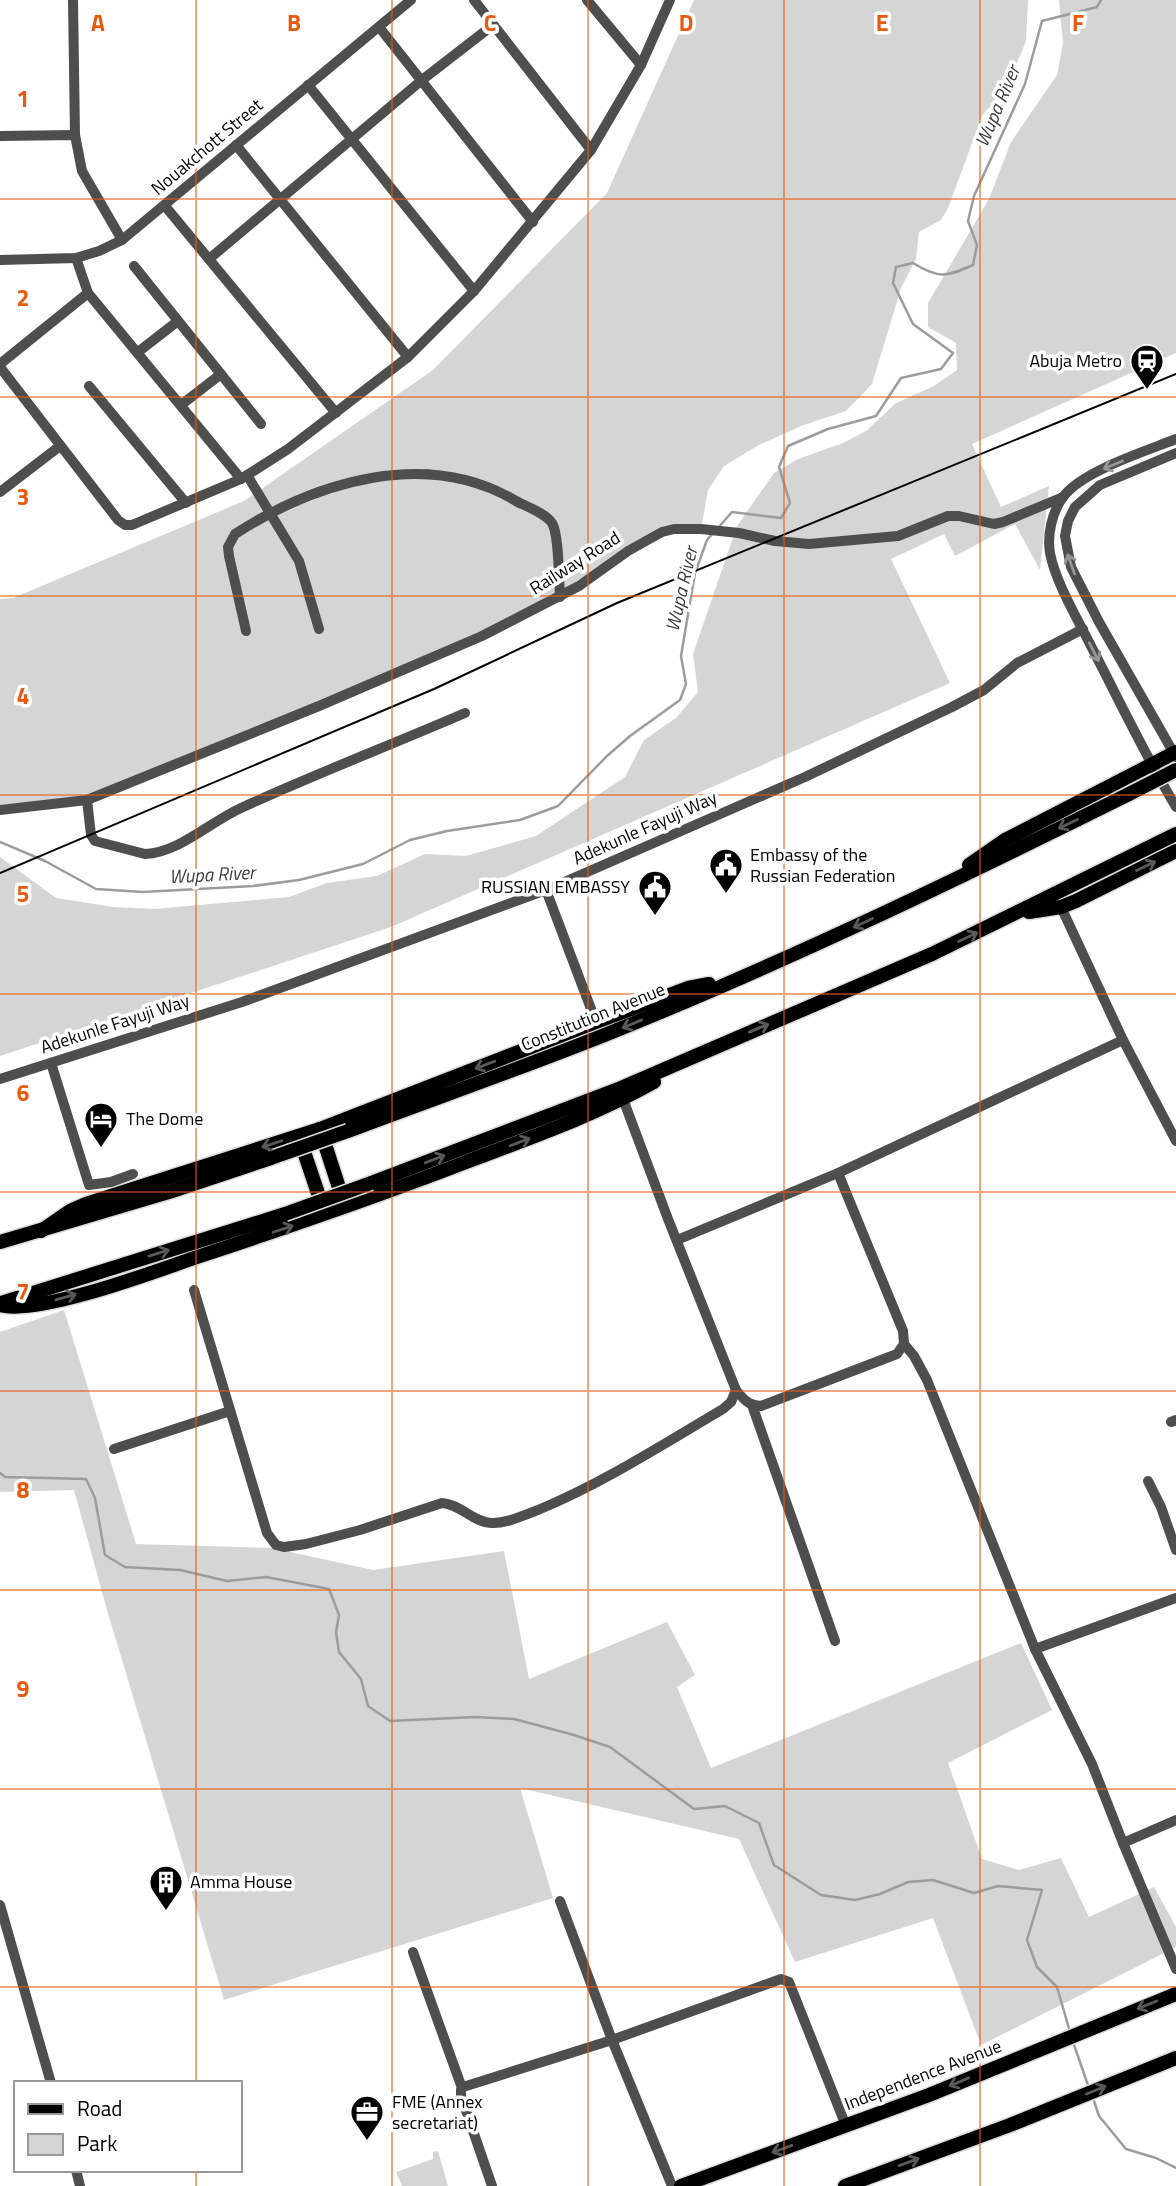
<svg xmlns="http://www.w3.org/2000/svg" width="1176" height="2186" viewBox="0 0 1176 2186" font-family="'Titillium Web',sans-serif">
<style>
.green{fill:#d5d5d5}
.lines{fill:none;stroke-linecap:round;stroke-linejoin:round}
.stream{stroke:#9c9c9c;stroke-width:2.5}
.major-casing{stroke:#dbdbdb;stroke-width:17}
.minor{stroke:#4e4e4e;stroke-width:10}
.major{stroke:#000;stroke-width:14}
.tram{stroke:#000;stroke-width:2}
.major-bridge-casing{stroke:#dbdbdb;stroke-width:17;stroke-linecap:butt}
.major-bridge{stroke:#000;stroke-width:14}
.oneway{stroke:#959595}
.oneway2{stroke:#595959}
.grid{fill:none;stroke:#e8590c;stroke-width:2;stroke-opacity:0.55}
.labels{text-anchor:middle;stroke-width:7;stroke-linejoin:round;paint-order:stroke}
.street-label{font-size:18px;fill:#000;stroke:#fff}
.poi-label{font-size:18px;fill:#000;stroke:#fff;text-anchor:start}
.water-label{font-size:19px;font-style:italic;fill:#3d3d3d;stroke:#fff}
.grid-label{font-size:23px;text-anchor:middle;font-weight:bold;fill:#e8590c;stroke:#fff;stroke-width:7;stroke-linejoin:round;paint-order:stroke}
</style>
<rect width="100%" height="100%" fill="#fff"/>
<!-- green -->
<g class="green">
<path d="M694 0H1028L1026 41 1009 83 982 116 948 208 941 220 919 232 916 259 901 288 872 384 846 411 801 426 759 445 724 466 708 490 701 529H674L482 636 87 800 0 810V599L13 598 244 501 433 370 607 193Z"/>
<path d="M1059 0H1176V353L972 444 1001 507 1049 486 1040 570 1015 524 955 556 944 534 891 559 950 683 391 927 0 1056V857L56 898 114 907 154 909 289 897 327 883 377 876 425 854 466 856 536 836 625 777 644 740 676 718 698 692 693 654 737 526 774 473 798 459 843 443 866 431 896 403 934 386 957 370 956 343 928 327V303L989 199 1011 142 1057 75 1063 43Z"/>
<path d="M64 1310 136 1544 272 1548 373 1570 504 1551 529 1679 667 1622 695 1675 677 1687 711 1768 1021 1643 1052 1710 948 1763 982 1859 1019 1870 1061 1858 1089 1917 1154 1887 1176 1927V1947L981 2045 933 1918 795 1962 739 1839 520 1788 553 1898 224 2000 107 1610 74 1490 0 1492V1332Z"/>
<path d="M438 2151 448 2186H402L396 2172 433 2159V2152Z"/>
</g>
<g class="lines">
<!-- stream -->
<g class="stream">
<path d="M718 528 732 512 781 518 790 503 779 467 788 446 828 429 876 416 901 378 941 369 953 353 913 324 893 283 896 267 913 263C939 279 946 277 973 265L977 245 968 221 974 196 1025 84 1042 21 1097 7 1101 0"/>
<path d="M0 842 45 861 96 889 143 892 253 886 299 880 363 864 410 840 447 831 520 820 558 806 607 756 630 736 680 700 686 684 681 656 695 573 707 540 713 533"/>
<path d="M0 1473 5 1477 86 1479 95 1498 105 1555 125 1567 180 1570 227 1581 266 1577 329 1589 339 1615 336 1632 339 1652 361 1679 368 1706 390 1721 475 1717 514 1719 574 1735 610 1747 694 1809 725 1806 759 1823 774 1865 821 1895 855 1900 880 1894 908 1882 933 1880 974 1893 998 1886 1042 1890 1027 1940 1037 1967 1057 1987 1070 2032"/>
<path d="M1073 2042 1089 2088"/>
<path d="M1093 2098 1099 2116 1126 2149 1156 2158 1176 2168"/>
</g>
<defs>
<g id="major">
<path d="M969 865 1005 840 1176 752"/>
<path d="M1029 912 1061 907 1076 901 1176 851"/>
<path d="M320 1129 344 1203"/>
<path d="M348 1131C433 1099 519 1069 602 1036 782 964 956 880 1129 794"/>
<path d="M299 1137 324 1211"/>
<path d="M371 1183 621 1088 932 954 1176 834"/>
<path d="M41 1231 70 1211 86 1204 320 1129 596 1022 688 988 709 984"/>
<path d="M0 1242 172 1191 271 1158"/>
<path d="M1 1303 285 1214"/>
<path d="M0 1305C36 1316 154 1272 194 1258 288 1227 381 1195 474 1159 535 1136 597 1114 654 1082"/>
<path d="M681 2186 929 2095 1176 1994"/>
<path d="M845 2186 1010 2125 1176 2058"/>
</g>
</defs>
<!-- major casing -->
<use href="#major" class="major-casing"/>
<!-- minor -->
<g class="minor">
<path d="M73 0 75 135"/>
<path d="M474 0 591 150"/>
<path d="M587 0 641 65"/>
<path d="M379 27 533 222"/>
<path d="M308 85 474 291"/>
<path d="M0 136 75 135 82 171 122 240"/>
<path d="M236 145 408 357"/>
<path d="M165 206 336 413"/>
<path d="M76 258 88 293 241 479"/>
<path d="M209 259 422 80 493 25"/>
<path d="M0 260 76 258 99 251 122 240 411 0"/>
<path d="M134 266 261 424"/>
<path d="M138 352 178 321"/>
<path d="M0 364 88 293"/>
<path d="M0 367 118 520 125 525H132L241 479 288 449 408 357 474 291 591 150 641 65 670 0"/>
<path d="M89 386 186 503"/>
<path d="M181 405 221 374"/>
<path d="M1176 439C1146 451 1082 471 1063 497 1052 512 1047 535 1050 553 1055 581 1078 620 1091 646 1119 700 1145 755 1176 807"/>
<path d="M1176 453 1100 485 1075 507 1068 521 1065 536 1071 567 1099 622 1176 757"/>
<path d="M247 475 299 561 319 629"/>
<path d="M0 492 60 446"/>
<path d="M246 631 229 556 228 547 235 534C317 481 427 448 516 501 527 507 545 513 552 523 559 534 559 581 560 597"/>
<path d="M87 800 91 835 95 841 145 854C180 852 210 822 241 808 315 774 391 745 465 713"/>
<path d="M0 810 87 800 319 706 482 636 579 586 628 551 662 532 674 529H701L739 533 775 541 809 544 898 536 948 516H959L994 524 1003 522 1063 497"/>
<path d="M546 890 596 1022"/>
<path d="M1123 1040 1176 1141"/>
<path d="M51 1063 89 1185 111 1182 133 1174"/>
<path d="M0 1079 242 1002 546 890 805 777 952 707 984 690 1017 663 1083 629"/>
<path d="M623 1099 668 1219 736 1390C744 1400 748 1405 761 1406L897 1354 904 1344 903 1331 838 1173"/>
<path d="M677 1240 838 1173 1123 1040 1061 907"/>
<path d="M194 1290 267 1533 276 1545 284 1547 306 1544 360 1530 442 1503C460 1504 473 1522 491 1523 506 1524 524 1515 538 1510 603 1483 662 1445 723 1409L731 1402 736 1390"/>
<path d="M904 1344 914 1356 927 1380 1035 1649 1092 1764 1123 1843"/>
<path d="M752 1405 835 1641"/>
<path d="M1171 1422 1176 1420"/>
<path d="M114 1449 230 1411"/>
<path d="M1148 1481 1161 1507 1176 1550"/>
<path d="M1035 1649 1176 1598"/>
<path d="M1176 1820 1123 1843 1176 1969"/>
<path d="M560 1901 612 2040 672 2186"/>
<path d="M0 1905 51 2083"/>
<path d="M413 1952 462 2088"/>
<path d="M76 2170 80 2186"/>
<path d="M492 2186 461 2096V2090L463 2087 612 2040 781 1979 789 1982 846 2126"/>
</g>
<!-- major -->
<use href="#major" class="major"/>
<!-- tram -->
<path class="tram" d="M0 873 434 689 617 603 1176 374"/>
<defs>
<g id="major-bridge">
<path d="M1129 794 1176 770"/>
<path d="M271 1158 348 1131"/>
<path d="M285 1214 371 1183"/>
</g>
</defs>
<!-- major-bridge casing -->
<use href="#major-bridge" class="major-bridge-casing"/>
<!-- major-bridge -->
<use href="#major-bridge" class="major-bridge"/>
</g>
<!-- one-way arrows -->
<defs><path id="oneway-shaft" d="M-6 0H5M1.5-3L5.5 0L1.5 3" fill="none" stroke-width="1.6" stroke-linecap="round" stroke-linejoin="round" transform="scale(1.75)"/></defs>
<g class="oneway">
<use href="#oneway-shaft" transform="translate(1113 465) rotate(158)"/>
<use href="#oneway-shaft" transform="translate(1071 564) rotate(-110)"/>
<use href="#oneway-shaft" transform="translate(1094 652) rotate(63)"/>
</g>
<g class="oneway2">
<use href="#oneway-shaft" transform="translate(1068 824) rotate(154)"/>
<use href="#oneway-shaft" transform="translate(1146 866) rotate(-26)"/>
<use href="#oneway-shaft" transform="translate(863 923) rotate(155)"/>
<use href="#oneway-shaft" transform="translate(968 937) rotate(-26)"/>
<use href="#oneway-shaft" transform="translate(632 1024) rotate(157)"/>
<use href="#oneway-shaft" transform="translate(759 1028) rotate(-23)"/>
<use href="#oneway-shaft" transform="translate(485 1065) rotate(159)"/>
<use href="#oneway-shaft" transform="translate(520 1142) rotate(-21)"/>
<use href="#oneway-shaft" transform="translate(272 1144) rotate(162)"/>
<use href="#oneway-shaft" transform="translate(435 1159) rotate(-21)"/>
<use href="#oneway-shaft" transform="translate(283 1229) rotate(-18)"/>
<use href="#oneway-shaft" transform="translate(159 1253) rotate(-17)"/>
<use href="#oneway-shaft" transform="translate(66 1297) rotate(-16)"/>
<use href="#oneway-shaft" transform="translate(1147 2005) rotate(158)"/>
<use href="#oneway-shaft" transform="translate(959 2082) rotate(157)"/>
<use href="#oneway-shaft" transform="translate(1096 2090) rotate(-22)"/>
<use href="#oneway-shaft" transform="translate(782 2149) rotate(160)"/>
<use href="#oneway-shaft" transform="translate(909 2162) rotate(-20)"/>
</g>
<!-- grid -->
<path class="grid" d="M196 0V2083M392 0V2186M588 0V2186M784 0V2186M980 0V2186M0 199H1176M0 397H1176M0 596H1176M0 795H1176M0 994H1176M0 1192H1176M0 1391H1176M0 1590H1176M0 1789H1176M0 1987H1176M196 2170V2186"/>
<!-- icons -->
<defs>
<symbol id="station-pin" viewBox="-11 -11 22 30"><path d="M0 17L-7.5 6A9.5 9.5 0 1 1 7.5 6Z" fill="#000" stroke="#fff"/><path d="M-3-6H3Q5-6 5-4V2Q5 4 3 4L4.5 6H3L1.5 4h-3L-3 6H-4.5L-3 4Q-5 4-5 2V-4Q-5-6-3-6ZM-3.5-4v3h7v-3ZM-3.5 1v1.5H-2V1ZM2 1v1.5H3.5V1Z" fill="#fff"/></symbol>
<symbol id="civic-pin" viewBox="-11 -11 22 30"><path d="M0 17L-7.5 6A9.5 9.5 0 1 1 7.5 6Z" fill="#000" stroke="#fff"/><path d="M-.6-6.5H3V-4.5H.6V-3L4-1V1h2V6H-6V1h2V-1L-.6-3ZM-1.2 2.5V6h2.4V2.5Z" fill="#fff"/></symbol>
<symbol id="hotel-pin" viewBox="-11 -11 22 30"><path d="M0 17L-7.5 6A9.5 9.5 0 1 1 7.5 6Z" fill="#000" stroke="#fff"/><path d="M-6-4.5h1.5V1H6V5H4.5V3h-9V5H-6ZM-4 0a1.8 1.8 0 1 1 3.6 0ZM.5 0V-2.5h3Q6-2.5 6 0Z" fill="#fff"/></symbol>
<symbol id="building-pin" viewBox="-11 -11 22 30"><path d="M0 17L-7.5 6A9.5 9.5 0 1 1 7.5 6Z" fill="#000" stroke="#fff"/><path d="M-4-6H4V6H1V3H-1V6H-4ZM-2.5-4.3h1.7v1.8h-1.7ZM.8-4.3h1.7v1.8H.8ZM-2.5-1h1.7V.8h-1.7ZM.8-1h1.7V.8H.8Z" fill="#fff"/></symbol>
<symbol id="office-pin" viewBox="-11 -11 22 30"><path d="M0 17L-7.5 6A9.5 9.5 0 1 1 7.5 6Z" fill="#000" stroke="#fff"/><path d="M-6-3h4V-5.5h4V-3h4V5H-6ZM-1-4.5V-3h2v-1.5ZM-6 0V1H6V0Z" fill="#fff"/></symbol>
</defs>
<g fill-rule="evenodd">
<use href="#station-pin" x="1128" y="342" width="38" height="52"/>
<use href="#civic-pin" x="707" y="846" width="38" height="52"/>
<use href="#civic-pin" x="636" y="868" width="38" height="52"/>
<use href="#hotel-pin" x="82" y="1100" width="38" height="52"/>
<use href="#building-pin" x="147" y="1863" width="38" height="52"/>
<use href="#office-pin" x="348" y="2093" width="38" height="52"/>
</g>
<g class="labels">
<!-- street labels -->
<g class="street-label">
<text transform="translate(207 147) rotate(-40)" y="6">Nouakchott Street</text>
<text transform="translate(575 563) rotate(-32)" y="6">Railway Road</text>
<text transform="translate(645 828) rotate(-24)" y="6">Adekunle Fayuji Way</text>
<text transform="translate(593 1017) rotate(-22)" y="6">Constitution Avenue</text>
<text transform="translate(115 1024) rotate(-18)" y="6">Adekunle Fayuji Way</text>
<text transform="translate(923 2075) rotate(-21)" y="6">Independence Avenue</text>
</g>
<!-- poi labels -->
<g class="poi-label">
<text x="1122" y="367" text-anchor="end">Abuja Metro</text>
<text x="750" y="861">Embassy of the<tspan x="750" dy="21">Russian Federation</tspan></text>
<text x="630" y="893" text-anchor="end">RUSSIAN EMBASSY</text>
<text x="126" y="1125">The Dome</text>
<text x="190" y="1888">Amma House</text>
<text x="392" y="2108">FME (Annex<tspan x="392" dy="21">secretariat)</tspan></text>
</g>
<!-- water labels -->
<g class="water-label">
<text transform="translate(997 106) rotate(-67)" y="7">Wupa River</text>
<text transform="translate(681 589) rotate(-77)" y="7">Wupa River</text>
<text transform="translate(212 874) rotate(-3)" y="7">Wupa River</text>
</g>
</g>
<g class="grid-label">
<text x="98" y="31">A</text>
<text x="294" y="31">B</text>
<text x="490" y="31">C</text>
<text x="686" y="31">D</text>
<text x="882" y="31">E</text>
<text x="1078" y="31">F</text>
<text x="23" y="107">1</text>
<text x="23" y="306">2</text>
<text x="23" y="505">3</text>
<text x="23" y="704">4</text>
<text x="23" y="902">5</text>
<text x="23" y="1101">6</text>
<text x="23" y="1300">7</text>
<text x="23" y="1498">8</text>
<text x="23" y="1697">9</text>
</g>
<!-- legend -->
<rect x="14" y="2081" width="228" height="91" fill="#ffffff" stroke="#999999" stroke-width="2"/>
<rect x="28" y="2104" width="35" height="10" fill="#000000" stroke="#999999" stroke-width="2"/>
<text x="77" y="2116" font-size="21" fill="#000000">Road</text>
<rect x="28" y="2134" width="35" height="21" fill="#d5d5d5" stroke="#999999" stroke-width="2"/>
<text x="77" y="2151" font-size="21" fill="#000000">Park</text>
</svg>
